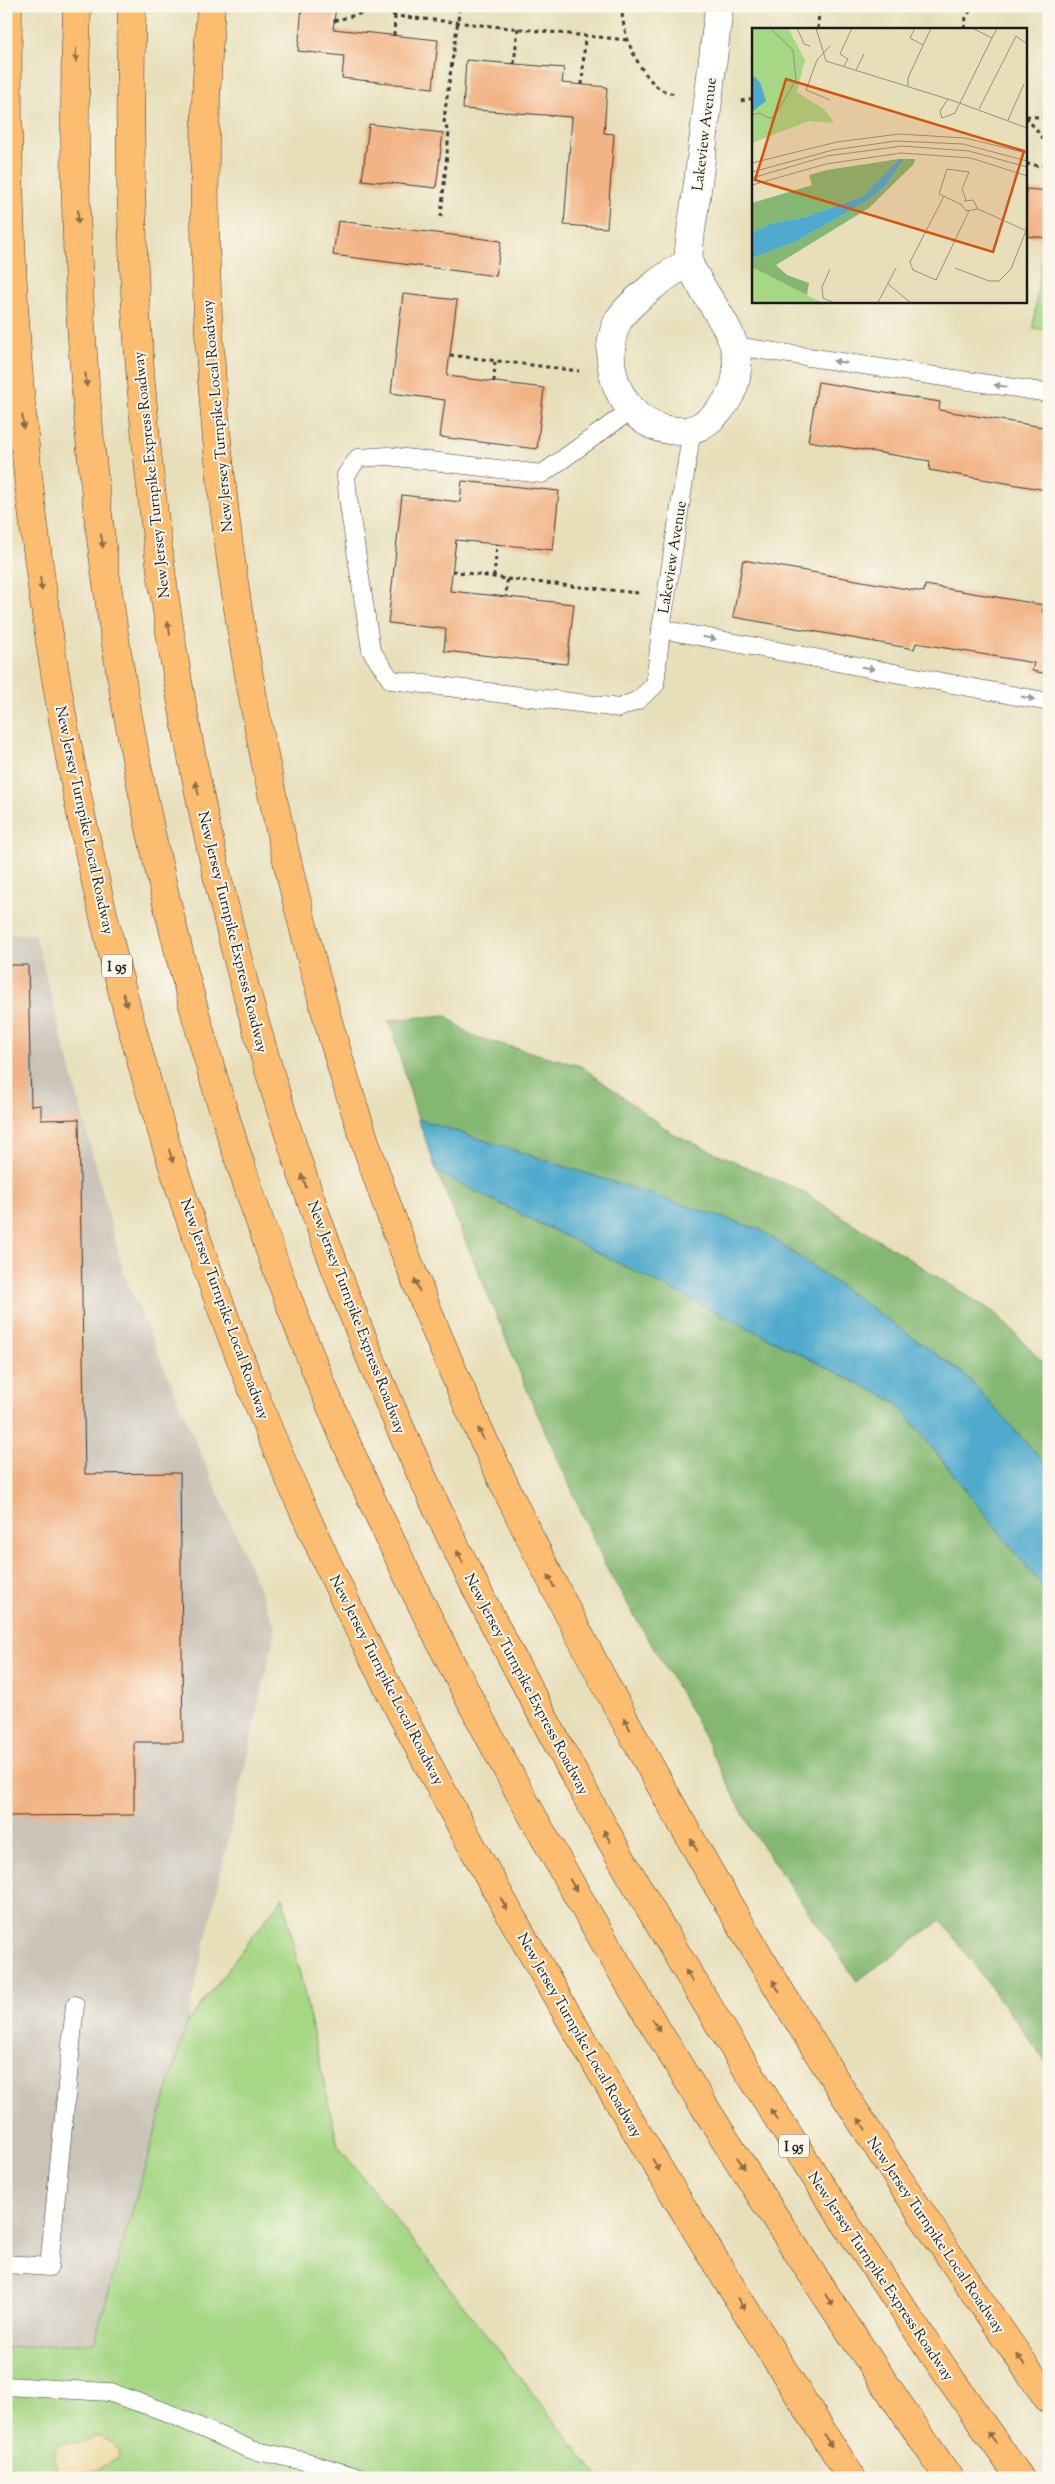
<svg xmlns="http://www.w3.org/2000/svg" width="1055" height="2484" viewBox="0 0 1055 2484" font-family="'Sorts Mill Goudy',serif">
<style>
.industrial{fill:#c9c3b8}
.green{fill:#a6d785;stroke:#617a50}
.forest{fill:#84b872;stroke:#506a47}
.sand{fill:#eeda9e;stroke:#857b5d}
.water{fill:#4faacd;stroke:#366374}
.building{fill:#f2b385}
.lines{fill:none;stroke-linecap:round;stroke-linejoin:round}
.lane-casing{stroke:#3a3934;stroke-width:19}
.street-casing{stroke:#3a3934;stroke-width:29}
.highway-casing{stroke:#3a3934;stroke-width:29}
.path{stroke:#3a3934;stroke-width:3;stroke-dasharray:4 4;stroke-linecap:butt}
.lane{stroke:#fff;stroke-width:18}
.street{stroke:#fff;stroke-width:28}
.highway{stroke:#fcbd6f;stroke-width:28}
.oneway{fill:#8c6c46}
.oneway2{fill:#999}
.labels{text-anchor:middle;stroke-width:4;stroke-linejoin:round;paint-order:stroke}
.shield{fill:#fbf7ec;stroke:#5f5e5a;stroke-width:1}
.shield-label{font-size:14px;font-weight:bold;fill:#1c1c1c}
.street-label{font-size:15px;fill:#1c1c1c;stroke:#fbf7ec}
.inset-road{fill:none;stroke:#96917b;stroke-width:1}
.view{fill:#d4530e;fill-opacity:0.15;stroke:#d4530e;stroke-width:2.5}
.inset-edge{fill:none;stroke:#1c1c1c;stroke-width:2.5}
</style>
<rect width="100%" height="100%" fill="#fbf7ec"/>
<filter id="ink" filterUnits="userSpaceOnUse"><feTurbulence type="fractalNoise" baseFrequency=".02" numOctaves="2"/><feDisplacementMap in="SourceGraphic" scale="10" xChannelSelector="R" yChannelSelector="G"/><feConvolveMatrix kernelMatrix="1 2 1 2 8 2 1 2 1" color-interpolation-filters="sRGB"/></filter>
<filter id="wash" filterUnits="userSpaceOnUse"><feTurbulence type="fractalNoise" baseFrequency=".0096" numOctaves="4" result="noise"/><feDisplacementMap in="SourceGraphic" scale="20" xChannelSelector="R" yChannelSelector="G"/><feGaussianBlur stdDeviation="1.12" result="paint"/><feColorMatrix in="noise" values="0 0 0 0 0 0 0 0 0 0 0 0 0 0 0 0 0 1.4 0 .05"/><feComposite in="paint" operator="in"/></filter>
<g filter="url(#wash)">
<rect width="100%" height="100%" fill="#e7dfba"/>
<!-- industrial -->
<path class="industrial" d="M6 934H35L124 1274 276 1628 187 2023 94 2342 6 2348Z"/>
<!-- green -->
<g class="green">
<path d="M1042 256 1049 257V330L1033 328Z"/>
<path d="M283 1897 338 2146 599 2478H6V2348L94 2342 187 2023Z"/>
</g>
<!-- forest -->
<g class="forest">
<path d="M445 1015 472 1036 581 1066 673 1134 801 1191 995 1313 1049 1369V1468L964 1374 761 1230 418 1119 389 1020Z"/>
<path d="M437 1172 896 1402 1049 1595V2066L941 1920 857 1981 752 1831 692 1713 607 1569 530 1397Z"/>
</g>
<!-- sand -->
<path class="sand" d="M98 2436C109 2439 113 2443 120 2452L119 2458C105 2466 71 2484 58 2469 53 2462 54 2455 56 2447L63 2443H79Z"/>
<!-- water -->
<path class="water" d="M418 1119 761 1230 964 1374 1049 1468V1595L896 1402 437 1172Z"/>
<g id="blocks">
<!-- building -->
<g class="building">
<path d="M302 6H336L333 29 438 40 433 88 342 78 344 56 298 51Z"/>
<path d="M466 60 564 68 562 83 607 87 604 133 614 134 607 228 564 225 572 117 463 109Z"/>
<path d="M369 124 443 133 436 188 362 180Z"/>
<path d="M1026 189 1049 191V238L1026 236Z"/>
<path d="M338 221 501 241 496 276 333 255Z"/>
<path d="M403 294 457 300 447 376 544 388 537 449 440 437 445 400 391 393Z"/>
<path d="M818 382 940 402 939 410 1049 428 1047 490 929 470 930 461 808 441Z"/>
<path d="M462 481 559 491 553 550 456 540 450 591 574 604 567 664 444 651 446 629 388 623 402 495 460 502Z"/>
<path d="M743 560 924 592 925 585 1044 605 1042 612 1049 613V674L1032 671 1034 663 916 643 914 649 733 617Z"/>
<path d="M6 965H28L31 1106 41 1105V1120L79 1119 85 1474 180 1473 183 1742H134V1815L6 1816Z"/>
</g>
</g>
</g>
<g filter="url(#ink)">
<use href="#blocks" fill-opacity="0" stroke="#3a3934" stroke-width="1"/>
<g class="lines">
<defs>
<g id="lane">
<path d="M735 346 1049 393"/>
<path d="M631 410 542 474 388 456 358 458 346 475 348 498 371 650 391 680 619 708 638 700 655 685 661 629 692 429"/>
<path d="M661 629 1049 702"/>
<path d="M6 2264 49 2267 75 2005"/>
<path d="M6 2386 108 2392 161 2410 252 2450 304 2461 360 2478"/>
</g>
<path id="street" d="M689 262C670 272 626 304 617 323 599 364 621 422 668 430 676 431 683 432 691 430 713 423 732 400 736 378 743 340 715 312 699 282 696 276 690 268 689 262 687 247 695 207 697 190 705 129 712 68 719 6"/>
<g id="highway">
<path d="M8 6C6 180 12 354 34 526 70 822 143 1114 253 1391 335 1598 441 1795 552 1988 648 2154 748 2317 852 2478"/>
<path d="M77 6C59 512 159 1035 370 1496 528 1841 735 2166 949 2478"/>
<path d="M132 6C118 460 193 915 362 1337 420 1483 492 1623 567 1761 702 2010 856 2247 1020 2478"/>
<path d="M211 6C189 314 226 623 302 922 332 1044 369 1164 416 1281 479 1443 558 1598 641 1750 764 1975 901 2191 1049 2400"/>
</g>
</defs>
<!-- lane casing -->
<use href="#lane" class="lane-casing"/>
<!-- street casing -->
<use href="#street" class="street-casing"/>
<!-- highway casing -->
<use href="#highway" class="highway-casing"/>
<!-- path -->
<g class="path">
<path d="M379 6 395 16 627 40"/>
<path d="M622 6C621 33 638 72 660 89 664 91 670 93 675 94"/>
<path d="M334 21 366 12 374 6"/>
<path d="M818 29 819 6"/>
<path d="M964 29 966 18 973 6"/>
<path d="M394 36 395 16"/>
<path d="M514 64 518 28"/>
<path d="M582 85 585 36"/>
<path d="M741 101 754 98"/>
<path d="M1026 116 1038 117 1049 115"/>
<path d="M1026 117 1049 146"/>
<path d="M1026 164 1049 167"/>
<path d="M441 217 449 132 444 124 445 111 460 6"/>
<path d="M450 355 579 371"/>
<path d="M494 382 495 361"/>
<path d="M452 571 507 579 506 597"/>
<path d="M494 577 497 544"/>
<path d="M507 579 638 593"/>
</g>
<!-- lane -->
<use href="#lane" class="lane"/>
<!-- street -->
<use href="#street" class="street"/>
<!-- highway -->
<use href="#highway" class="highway"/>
</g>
<!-- one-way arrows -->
<defs><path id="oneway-solid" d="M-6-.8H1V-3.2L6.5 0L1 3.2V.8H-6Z" transform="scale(1.25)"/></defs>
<g class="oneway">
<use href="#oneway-solid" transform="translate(76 55) rotate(90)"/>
<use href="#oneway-solid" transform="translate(78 217) rotate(89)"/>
<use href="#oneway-solid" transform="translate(86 380) rotate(85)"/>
<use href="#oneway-solid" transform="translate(23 422) rotate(85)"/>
<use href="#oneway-solid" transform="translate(102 541) rotate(82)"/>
<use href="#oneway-solid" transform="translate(41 584) rotate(83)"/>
<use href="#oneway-solid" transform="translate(169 628) rotate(-99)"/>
<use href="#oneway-solid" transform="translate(197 788) rotate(-103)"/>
<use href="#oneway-solid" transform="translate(125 1000) rotate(76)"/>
<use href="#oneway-solid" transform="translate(171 1156) rotate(73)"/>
<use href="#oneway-solid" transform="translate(304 1181) rotate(-109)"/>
<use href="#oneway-solid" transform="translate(417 1285) rotate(-112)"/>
<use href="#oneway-solid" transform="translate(481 1434) rotate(-115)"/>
<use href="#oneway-solid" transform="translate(460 1557) rotate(-116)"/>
<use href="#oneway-solid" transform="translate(551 1581) rotate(-117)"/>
<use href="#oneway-solid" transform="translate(627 1724) rotate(-119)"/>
<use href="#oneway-solid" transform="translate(607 1836) rotate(-119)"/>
<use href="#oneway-solid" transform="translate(694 1845) rotate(-119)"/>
<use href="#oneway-solid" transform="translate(573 1885) rotate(60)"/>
<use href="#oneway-solid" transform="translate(504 1904) rotate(61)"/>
<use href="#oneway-solid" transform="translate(689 1976) rotate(-121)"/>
<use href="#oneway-solid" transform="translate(776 1986) rotate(-121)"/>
<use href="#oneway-solid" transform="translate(656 2025) rotate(59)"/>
<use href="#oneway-solid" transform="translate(774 2115) rotate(-122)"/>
<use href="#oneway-solid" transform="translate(862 2124) rotate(-123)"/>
<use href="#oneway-solid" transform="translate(741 2163) rotate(57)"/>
<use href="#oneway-solid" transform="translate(656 2165) rotate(59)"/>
<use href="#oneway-solid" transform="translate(829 2300) rotate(57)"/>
<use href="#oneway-solid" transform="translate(741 2304) rotate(58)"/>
<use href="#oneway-solid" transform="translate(1021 2360) rotate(-125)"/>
<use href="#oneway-solid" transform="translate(992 2438) rotate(-125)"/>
<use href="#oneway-solid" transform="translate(828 2441) rotate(57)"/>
</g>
<g class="oneway2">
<use href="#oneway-solid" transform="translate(840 362) rotate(-172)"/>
<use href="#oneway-solid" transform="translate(1001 386) rotate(-172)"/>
<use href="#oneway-solid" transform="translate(709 638) rotate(11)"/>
<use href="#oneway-solid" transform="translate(868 668) rotate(11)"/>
<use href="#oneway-solid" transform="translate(1028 698) rotate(11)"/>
</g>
</g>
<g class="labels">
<!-- shield labels -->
<g class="shield">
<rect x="102" y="954.5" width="30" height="23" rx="4"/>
<rect x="779" y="2134.5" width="30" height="23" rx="4"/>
</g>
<g class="shield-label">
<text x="117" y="971">I 95</text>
<text x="794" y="2151">I 95</text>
</g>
<!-- street labels -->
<g class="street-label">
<text transform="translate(704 134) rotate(-83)" y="5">Lakeview Avenue</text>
<text transform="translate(217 416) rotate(-95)" y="5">New Jersey Turnpike Local Roadway</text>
<text transform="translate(151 475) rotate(-96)" y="5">New Jersey Turnpike Express Roadway</text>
<text transform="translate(672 557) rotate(-81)" y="5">Lakeview Avenue</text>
<text transform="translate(85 820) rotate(78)" y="5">New Jersey Turnpike Local Roadway</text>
<text transform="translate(233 932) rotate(76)" y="5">New Jersey Turnpike Express Roadway</text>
<text transform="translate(225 1309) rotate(70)" y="5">New Jersey Turnpike Local Roadway</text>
<text transform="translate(357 1317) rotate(69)" y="5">New Jersey Turnpike Express Roadway</text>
<text transform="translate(387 1680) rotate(63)" y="5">New Jersey Turnpike Local Roadway</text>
<text transform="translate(527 1684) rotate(62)" y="5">New Jersey Turnpike Express Roadway</text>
<text transform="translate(580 2035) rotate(60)" y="5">New Jersey Turnpike Local Roadway</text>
<text transform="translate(936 2235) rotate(56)" y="5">New Jersey Turnpike Local Roadway</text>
<text transform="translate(881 2276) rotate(56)" y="5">New Jersey Turnpike Express Roadway</text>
</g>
</g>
<!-- overview -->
<g transform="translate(752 28)">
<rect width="275" height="275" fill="#e7dfba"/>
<path d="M0 0H36L53 32 45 64 73 82 82 95 57 93 0 115ZM1 238 55 267 71 275H0Z" fill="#a6d785"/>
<path d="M147 131 111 168 54 189 17 196 0 205V175L60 157 57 147 75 142ZM152 131H163L162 136 117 180 24 237 35 247 57 255 55 267 0 239V230L43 214 112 175 132 160Z" fill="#84b872"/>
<path d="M0 47 8 54 14 73 0 84ZM147 131H152L132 160 112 175 43 214 0 230V205L17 196 54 189 111 168Z" fill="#4faacd"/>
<path class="inset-road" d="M45 0 52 16 58 18M64 0 74 33 202 73 275 100M163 0 158 10 171 17M220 0 240 10M92 38 96 31 88 26 100 0M104 42 112 26M156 58V50L179 0M196 71 188 83 190 90 203 85 245 0M78 72 54 62 65 32 78 18M227 81 264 8 275 16M0 87 7 85 17 90 22 89 44 52 41 22 18 0M256 92 272 56M0 135 85 114 147 106 213 110 275 125M0 144 81 122 144 113 211 116 275 133M0 150 75 128 150 118 217 123 275 139M0 157 74 136 149 125 219 130 275 148M192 168 158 234 161 242 184 252 217 183M214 172 210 161 217 144 195 141 187 166 210 177 214 183 226 181 275 203M212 173 221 172 226 181M203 240 237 253H247L259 241 275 200M78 241 70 259 71 270 82 275M136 256 159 275M126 274 144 240"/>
<path class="view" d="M34 51 272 123 241 224 3 152Z"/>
<rect width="275" height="275" class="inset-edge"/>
</g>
<!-- margin -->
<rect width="1055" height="2484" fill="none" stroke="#fbf7ec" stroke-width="25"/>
</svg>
